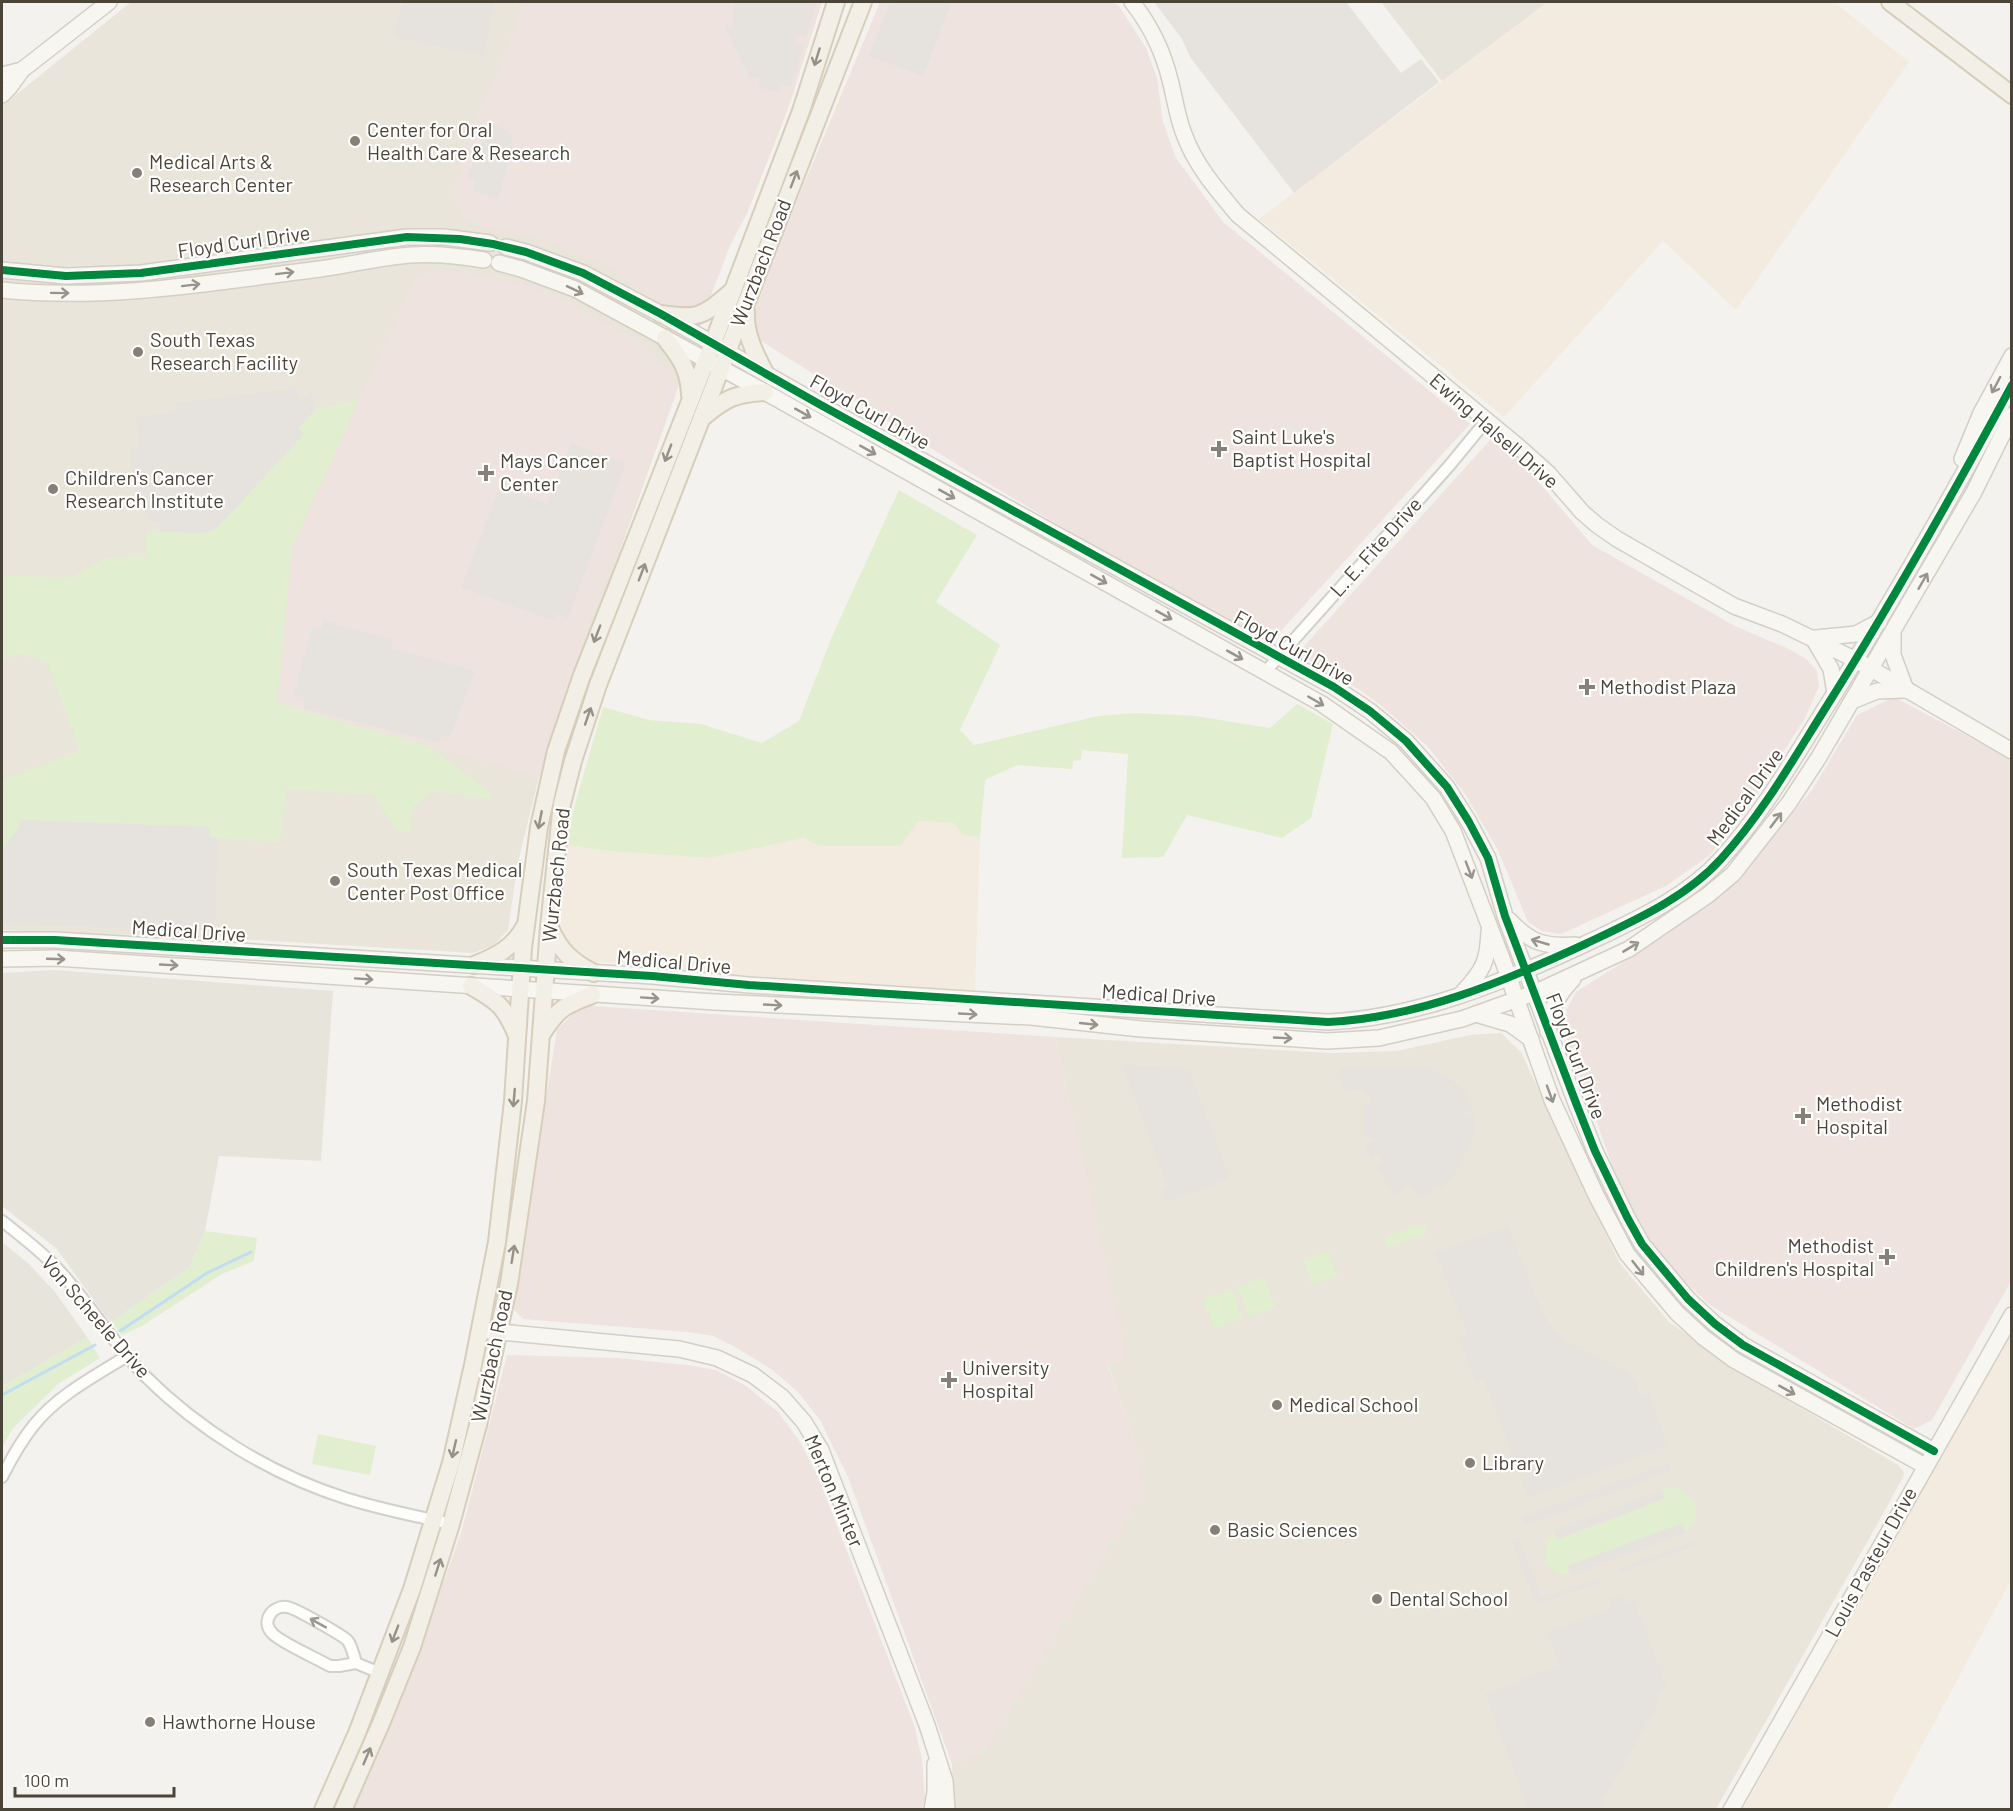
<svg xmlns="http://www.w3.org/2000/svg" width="2013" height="1811" viewBox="0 0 2013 1811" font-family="Barlow,sans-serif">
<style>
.residential{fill:#e7e4dc}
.commercial{fill:#f3ebdf}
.education{fill:#eae5da}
.medical{fill:#eee3df}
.green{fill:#e1eecf}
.parking{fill:#e6e3df}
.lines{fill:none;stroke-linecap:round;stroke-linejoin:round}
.stream{stroke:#c0ddf1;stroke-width:3}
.street-casing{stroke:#d2d0cb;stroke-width:14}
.secondary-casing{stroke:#d3cfc5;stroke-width:18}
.primary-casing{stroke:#d6cebb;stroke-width:20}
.street{stroke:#fdfdfc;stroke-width:10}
.secondary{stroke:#f7f6f1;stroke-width:15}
.primary{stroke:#f2efe6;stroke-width:16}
.cycleway-casing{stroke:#fff;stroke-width:11}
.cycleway{stroke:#00873e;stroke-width:8}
.oneway{stroke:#969187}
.oneway2{stroke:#98948c}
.oneway3{stroke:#9b9791}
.poi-dot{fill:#868178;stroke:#fff;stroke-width:2}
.labels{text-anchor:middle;stroke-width:4.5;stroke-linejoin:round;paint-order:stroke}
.poi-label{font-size:20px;fill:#4b4439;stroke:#fff;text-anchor:start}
.street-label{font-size:20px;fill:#4b4439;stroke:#fff}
</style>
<rect width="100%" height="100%" fill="#f4f2ee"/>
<!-- residential -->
<g class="residential">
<path d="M1381 2H1548L1442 81Z"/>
<path d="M54 970 333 991 321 1161 219 1156 205 1231 189 1268 111 1322 104 1314 56 1248 2 1206V973Z"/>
<path d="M2 1242 29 1264 55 1292 87 1337 2 1387Z"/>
</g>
<!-- commercial -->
<g class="commercial">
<path d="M1548 2H1834L1909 62 1736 310 1663 241 1504 417 1259 219Z"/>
<path d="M918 821 954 823 964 835 980 837 975 993 705 974 623 963 590 962 572 955 556 928 568 845 610 851 709 858 804 838 819 846Z"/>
<path d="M2011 1332V1580L1896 1794 1887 1809H1743Z"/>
</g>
<!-- education -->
<g class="education">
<path d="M131 2H822L781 127 747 213 728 248 539 777 518 862 508 930 494 945 473 953 237 939 2 930V106Z"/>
<path d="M1501 1033 1521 1052 1619 1262 1669 1322 1755 1381 1898 1465 1904 1472 1903 1477 1883 1514 1716 1809H953L952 1764 985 1751 1134 1438 1108 1365 1126 1358 1055 1037 1331 1053 1397 1051 1470 1035Z"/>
</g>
<!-- medical -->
<g class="medical">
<path d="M522 2H822L791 100 747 213 729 248 717 280 701 303 690 309 679 307 656 300 633 286 607 265 572 254 548 241 534 236H519L481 228 466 218 460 211 454 196 456 182 482 103 495 79 521 10Z"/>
<path d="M880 2H1113L1119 6 1146 48 1157 78 1163 122 1176 158 1223 222 1470 424 1266 647 972 474 758 339 751 311Z"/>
<path d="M457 272 501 277 556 296 632 338 671 372 678 386 578 656 539 777 277 703 292 547 417 274Z"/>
<path d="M1490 440 1520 460 1592 545 1735 626 1789 649 1806 659 1817 671 1819 686 1805 718 1746 811 1709 856 1666 886 1561 934 1542 931 1528 922 1498 850 1465 794 1428 747 1382 706 1358 689 1298 653Z"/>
<path d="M1894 697 2011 759V1281L1932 1420 1914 1429 1710 1305 1680 1277 1648 1240 1624 1199 1565 1033 1567 1009 1576 992 1666 935 1735 882 1812 790 1857 715Z"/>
<path d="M592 1006 1055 1037 1127 1359 1108 1366 1134 1438 1144 1491 985 1751 952 1764 848 1477 820 1420 797 1391 771 1369 737 1348 713 1336 688 1332 523 1319 514 1310V1291L557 1030 573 1014Z"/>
<path d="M507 1355 618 1358 687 1365 716 1370 746 1386 778 1412 800 1442 819 1479 914 1725 922 1759 925 1799 922 1809 353 1810 402 1699 462 1530Z"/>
</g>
<!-- green -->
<g class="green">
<path d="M360 399 292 547 277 703 428 746 490 792 489 799 432 791 413 807 410 832H397L374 795 286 789 280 842 210 838V827L20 820 19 828 2 848V792L6 791 2 780 80 751 47 662 20 654 2 659V578L8 576 72 577 104 559 116 557 146 555V531L204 533 304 434 298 428 316 409Z"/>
<path d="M899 490 977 535 936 602 1000 645 960 730 974 745 1098 716 1136 713 1195 716 1270 728 1297 704 1333 724 1311 818 1282 838 1187 815 1163 857 1122 858 1128 754 1082 750 1081 760 1073 761 1072 769 1017 765 985 780 980 837 964 835 954 823 918 821 900 846H819L804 838 709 858 610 851 568 845 573 811 603 707 649 720 701 724 762 743 799 721 833 634Z"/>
<path d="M1420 1224 1427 1228 1425 1234 1390 1247 1386 1246 1384 1241 1386 1236Z"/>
<path d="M205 1231 257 1238 254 1261 222 1274 142 1326 122 1335 111 1322 189 1268Z"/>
<path d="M1328 1251 1338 1275 1312 1285 1303 1260Z"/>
<path d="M1264 1277 1275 1307 1249 1317 1237 1287Z"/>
<path d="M1232 1289 1243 1318 1214 1329 1202 1299Z"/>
<path d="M87 1337 100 1358 58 1384 12 1429 2 1448V1387Z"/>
<path d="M318 1434 376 1446 370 1475 312 1464Z"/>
<path d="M1672 1487C1695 1493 1706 1513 1686 1532L1682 1523 1567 1566 1570 1575C1545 1577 1536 1547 1554 1532L1557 1540 1665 1499 1662 1490Z"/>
</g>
<!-- parking -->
<g class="parking">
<path d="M403 2H495L483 56 394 37Z"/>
<path d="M736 2H817L806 36 798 34 795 42 804 46 791 87 782 85 779 93 758 87 762 78 759 76 750 79 726 29 734 25 732 15Z"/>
<path d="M890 2H952L923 76 869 56Z"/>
<path d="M1154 2H1346L1401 73 1421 59 1439 82 1294 193 1190 57 1182 39Z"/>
<path d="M488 123 506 129 512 136 513 144 498 199 472 190 475 181 467 177Z"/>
<path d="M310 386 316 409 298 428 304 434 217 528 204 533 160 532V523L149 521 144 498 136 499 129 448 139 446 136 417 176 412 175 403 297 388 298 397H306L309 393Z"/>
<path d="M571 443 626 463 568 618 557 614 554 621 461 587 500 486 547 504Z"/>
<path d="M323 620 393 640 391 648 475 671 450 738 441 736 439 743 303 708 305 698 294 695 312 627 321 629Z"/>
<path d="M20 820 210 827V838H218L215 931 2 924V848L19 828Z"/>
<path d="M1122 1064 1189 1069 1230 1179 1168 1202 1162 1190 1168 1188Z"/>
<path d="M1382 1067H1427L1448 1077 1465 1092 1473 1110 1465 1114 1467 1116 1474 1114 1473 1136 1455 1174 1442 1189 1438 1184 1432 1187 1430 1194 1417 1198 1412 1186 1408 1184 1394 1196 1376 1166 1383 1163 1377 1155 1370 1158 1365 1143 1373 1142 1374 1140 1373 1137H1364L1363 1103 1371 1102V1099L1369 1095 1361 1090 1346 1092 1338 1069Z"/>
<path d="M1509 1226 1534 1293 1545 1316 1556 1332 1568 1342 1630 1373 1636 1381 1640 1395 1648 1392 1668 1446 1528 1498 1484 1380 1475 1383 1459 1337 1467 1333 1437 1257 1432 1253Z"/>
<path d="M1667 1463 1671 1471 1525 1526 1521 1517Z"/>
<path d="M1661 1490 1665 1498 1557 1539 1554 1530Z"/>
<path d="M1682 1523 1686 1533 1571 1576 1567 1566Z"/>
<path d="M1519 1539 1542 1597 1598 1578 1601 1583 1536 1604 1511 1541Z"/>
<path d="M1696 1540 1698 1544 1621 1573 1620 1568Z"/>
<path d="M1622 1595 1625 1602 1634 1600 1667 1688 1656 1693 1660 1702 1598 1809H1528L1485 1694 1559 1665 1547 1632 1612 1608 1609 1599Z"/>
</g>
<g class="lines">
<!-- stream -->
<g class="stream">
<path d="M120 1331 207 1273 251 1252"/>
<path d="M2 1395 95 1345"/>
</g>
<defs>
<g id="street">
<path d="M1265 672 1449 466 1486 421"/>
<path d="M2 1221C20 1235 38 1249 54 1265 87 1299 111 1341 144 1375 199 1430 270 1474 345 1498 379 1509 416 1516 451 1524"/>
<path d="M2 1477C11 1459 21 1441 34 1425 58 1395 95 1376 127 1356"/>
<path d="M356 1663C354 1656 352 1647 348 1641 344 1636 293 1607 287 1607 272 1605 260 1622 273 1634 282 1643 316 1658 330 1666H339L356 1663 380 1673"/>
</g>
<g id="secondary">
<path d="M1132 2C1151 26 1163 51 1170 80 1175 98 1177 117 1184 134 1195 165 1217 190 1238 215L1519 447 1548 473 1582 512 1597 525 1617 539 1734 606 1782 624 1856 660 2012 751"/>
<path d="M2 75 22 70"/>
<path d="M2 95 9 88 22 70 109 2"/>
<path d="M506 247 526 252 583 273 661 314 819 404 1334 687 1370 711 1406 741 1447 787 1469 822 1488 858 1505 916 1576 1103 1595 1151 1627 1217 1642 1244 1688 1299 1715 1324 1743 1345 1934 1451"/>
<path d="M499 263 521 269 575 289 765 392 1322 704 1391 752 1433 798 1453 831 1504 964 1552 1100 1596 1195 1627 1254 1677 1313 1703 1337 1734 1360 1925 1466"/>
<path d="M2 270 66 276 141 273 407 237H444L490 243"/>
<path d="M2 290C108 301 215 282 320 269 351 265 381 257 411 255 436 253 459 256 484 260"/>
<path d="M1962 459 1981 413 2012 356"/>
<path d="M1893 632V655L1906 690"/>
<path d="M1813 638 1831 669 1835 693"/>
<path d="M1816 638 1856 634 1879 622"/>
<path d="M1852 701 1877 691 1906 690"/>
<path d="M1509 920C1531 943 1544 947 1575 945"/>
<path d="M2 940H55L652 976 749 985 1328 1022C1417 1018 1503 982 1583 945 1631 922 1685 899 1721 859 1762 814 1791 763 1823 712 1890 606 1952 496 2012 385"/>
<path d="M2 959 56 958 715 1002 1031 1017 1141 1029 1327 1041 1379 1038 1462 1019 1534 993 1629 949 1708 895 1733 874 1789 803 1819 757 1974 492 2012 415"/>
<path d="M1463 992C1483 971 1488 961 1489 931"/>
<path d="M1476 1014 1510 1024 1531 1039"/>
<path d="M1548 1032C1552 1007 1555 998 1573 979"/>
<path d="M480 1330 679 1349 717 1358 753 1375 782 1397 804 1422 821 1450 927 1725 945 1781 947 1810"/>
<path d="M932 1810 935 1792V1764"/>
<path d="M1731 1810 2012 1315"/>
</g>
<g id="primary">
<path d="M1890 2 2012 95"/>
<path d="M746 312C745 335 755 353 765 373"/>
<path d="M661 314C699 320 703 316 732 291"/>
<path d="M665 338C680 358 689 368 690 395"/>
<path d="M702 418C726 398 734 394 765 392"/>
<path d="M550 928C560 951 572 962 594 973"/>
<path d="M474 965C497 956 513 948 525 926"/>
<path d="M471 986C499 1002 505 1007 517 1036"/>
<path d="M543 1032C559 1008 565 1005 592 995"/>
<path d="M323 1810 357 1733 412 1589 451 1463 473 1365 497 1242 513 1101 523 948 539 827 556 751 581 678 713 343 801 111 836 2"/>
<path d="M343 1810 382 1721 412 1647 451 1524 478 1425 509 1284 536 1101 549 926 562 804 573 761 598 685 863 2"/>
</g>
</defs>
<!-- street casing -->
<use href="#street" class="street-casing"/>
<!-- secondary casing -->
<use href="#secondary" class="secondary-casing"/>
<!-- primary casing -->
<use href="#primary" class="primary-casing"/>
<!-- street -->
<use href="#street" class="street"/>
<!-- secondary -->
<use href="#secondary" class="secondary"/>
<!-- primary -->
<use href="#primary" class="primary"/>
<defs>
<g id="cycleway">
<path d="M2 270 66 276 141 273 407 237 460 239 493 244 526 252 583 273 661 314 819 404 1334 687 1370 711 1406 741 1447 787 1469 822 1488 858 1505 916 1576 1103 1595 1151 1627 1217 1642 1244 1688 1299 1715 1324 1743 1345 1934 1451"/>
<path d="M2 940H55L652 976 749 985 1328 1022C1417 1018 1503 982 1583 945 1631 922 1685 899 1721 859 1762 814 1791 763 1823 712 1890 606 1952 496 2012 385"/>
</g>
</defs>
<!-- cycleway casing -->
<use href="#cycleway" class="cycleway-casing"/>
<!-- cycleway -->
<use href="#cycleway" class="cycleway"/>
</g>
<!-- one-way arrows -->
<defs><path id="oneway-shaft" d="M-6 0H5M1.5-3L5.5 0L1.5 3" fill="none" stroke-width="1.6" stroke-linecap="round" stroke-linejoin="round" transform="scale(1.5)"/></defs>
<g class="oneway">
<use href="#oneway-shaft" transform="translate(817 57) rotate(107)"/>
<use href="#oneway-shaft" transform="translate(794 179) rotate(-69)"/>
<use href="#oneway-shaft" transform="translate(668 453) rotate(111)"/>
<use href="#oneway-shaft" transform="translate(642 572) rotate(-69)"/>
<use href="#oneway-shaft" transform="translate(597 634) rotate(111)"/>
<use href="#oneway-shaft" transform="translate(588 716) rotate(-71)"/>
<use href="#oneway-shaft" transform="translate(540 820) rotate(101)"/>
<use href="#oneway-shaft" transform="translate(514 1098) rotate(95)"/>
<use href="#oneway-shaft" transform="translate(513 1254) rotate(-81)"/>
<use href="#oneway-shaft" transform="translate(454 1449) rotate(103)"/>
<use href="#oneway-shaft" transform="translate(438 1567) rotate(-72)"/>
<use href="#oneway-shaft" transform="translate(395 1634) rotate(111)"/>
<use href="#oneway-shaft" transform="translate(367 1756) rotate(-67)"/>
</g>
<g class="oneway2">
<use href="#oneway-shaft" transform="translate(285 273) rotate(-7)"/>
<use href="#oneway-shaft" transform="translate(191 285) rotate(-7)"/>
<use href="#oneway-shaft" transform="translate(575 290) rotate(25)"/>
<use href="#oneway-shaft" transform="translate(60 293) rotate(1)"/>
<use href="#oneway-shaft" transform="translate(1996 385) rotate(118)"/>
<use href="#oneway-shaft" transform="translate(803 413) rotate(29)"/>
<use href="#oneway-shaft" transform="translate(868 450) rotate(29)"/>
<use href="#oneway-shaft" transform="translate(947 494) rotate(29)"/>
<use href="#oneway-shaft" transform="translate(1099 579) rotate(29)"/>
<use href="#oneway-shaft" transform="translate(1923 581) rotate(-60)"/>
<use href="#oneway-shaft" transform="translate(1164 615) rotate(29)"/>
<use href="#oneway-shaft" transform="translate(1235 655) rotate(29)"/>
<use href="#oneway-shaft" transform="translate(1316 701) rotate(30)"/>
<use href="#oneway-shaft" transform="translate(1776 820) rotate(-53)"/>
<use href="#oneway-shaft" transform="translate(1469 870) rotate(69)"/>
<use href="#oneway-shaft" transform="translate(1540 942) rotate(-164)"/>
<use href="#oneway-shaft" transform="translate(1631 947) rotate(-31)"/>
<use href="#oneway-shaft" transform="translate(56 959) rotate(2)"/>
<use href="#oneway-shaft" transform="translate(169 965) rotate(3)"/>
<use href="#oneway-shaft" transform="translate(364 979) rotate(4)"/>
<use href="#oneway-shaft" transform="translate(650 998) rotate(4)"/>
<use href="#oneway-shaft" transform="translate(773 1005) rotate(3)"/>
<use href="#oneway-shaft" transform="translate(968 1014) rotate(3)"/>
<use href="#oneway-shaft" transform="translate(1089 1024) rotate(6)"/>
<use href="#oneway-shaft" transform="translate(1283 1038) rotate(3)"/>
<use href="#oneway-shaft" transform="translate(1550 1094) rotate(70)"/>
<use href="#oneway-shaft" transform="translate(1638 1268) rotate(52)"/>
<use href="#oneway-shaft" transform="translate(1787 1390) rotate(29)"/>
</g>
<use class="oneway3" href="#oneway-shaft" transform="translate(318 1623) rotate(-151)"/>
<!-- markers -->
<g class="poi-dot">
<circle cx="355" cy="141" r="6"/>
<circle cx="137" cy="173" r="6"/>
<circle cx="138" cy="352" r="6"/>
<path d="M1216 440h6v6h6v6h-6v6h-6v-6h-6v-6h6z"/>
<path d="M483 464h6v6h6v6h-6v6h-6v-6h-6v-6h6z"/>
<circle cx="53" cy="489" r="6"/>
<path d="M1584 678h6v6h6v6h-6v6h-6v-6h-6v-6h6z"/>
<circle cx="335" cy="881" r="6"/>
<path d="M1800 1107h6v6h6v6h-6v6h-6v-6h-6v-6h6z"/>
<path d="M1884 1248h6v6h6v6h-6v6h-6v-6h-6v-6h6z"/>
<path d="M946 1371h6v6h6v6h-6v6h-6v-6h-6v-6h6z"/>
<circle cx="1277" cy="1405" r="6"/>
<circle cx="1470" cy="1463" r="6"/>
<circle cx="1215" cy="1530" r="6"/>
<circle cx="1377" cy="1599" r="6"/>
<circle cx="150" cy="1722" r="6"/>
</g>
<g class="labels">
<!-- poi labels -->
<g class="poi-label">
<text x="367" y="137">Center for Oral<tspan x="367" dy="23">Health Care &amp; Research</tspan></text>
<text x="149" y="169">Medical Arts &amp;<tspan x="149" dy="23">Research Center</tspan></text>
<text x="150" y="347">South Texas<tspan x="150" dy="23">Research Facility</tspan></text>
<text x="1232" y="444">Saint Luke's<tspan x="1232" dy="23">Baptist Hospital</tspan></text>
<text x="500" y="468">Mays Cancer<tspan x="500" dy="23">Center</tspan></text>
<text x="65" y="485">Children's Cancer<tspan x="65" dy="23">Research Institute</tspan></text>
<text x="1600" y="694">Methodist Plaza</text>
<text x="347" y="877">South Texas Medical<tspan x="347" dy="23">Center Post Office</tspan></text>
<text x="1816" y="1111">Methodist<tspan x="1816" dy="23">Hospital</tspan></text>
<text x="1874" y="1253" text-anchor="end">Methodist<tspan x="1874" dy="23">Children's Hospital</tspan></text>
<text x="962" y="1375">University<tspan x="962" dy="23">Hospital</tspan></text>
<text x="1289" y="1412">Medical School</text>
<text x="1482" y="1470">Library</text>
<text x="1227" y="1537">Basic Sciences</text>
<text x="1389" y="1606">Dental School</text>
<text x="162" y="1729">Hawthorne House</text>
</g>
<!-- street labels -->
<g class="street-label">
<text transform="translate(244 242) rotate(-8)" y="7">Floyd Curl Drive</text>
<text transform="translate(761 263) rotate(-69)" y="7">Wurzbach Road</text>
<text transform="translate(870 412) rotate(29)" y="7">Floyd Curl Drive</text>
<text transform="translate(1494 431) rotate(41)" y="7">Ewing Halsell Drive</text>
<text transform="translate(1376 547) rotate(-48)" y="7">L. E. Fite Drive</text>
<text transform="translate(1294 648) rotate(29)" y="7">Floyd Curl Drive</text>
<text transform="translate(1745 797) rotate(-54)" y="7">Medical Drive</text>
<text transform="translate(556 875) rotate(-84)" y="7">Wurzbach Road</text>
<text transform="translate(189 931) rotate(4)" y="7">Medical Drive</text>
<text transform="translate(674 962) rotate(5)" y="7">Medical Drive</text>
<text transform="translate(1159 995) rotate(4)" y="7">Medical Drive</text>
<text transform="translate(1576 1056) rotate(69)" y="7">Floyd Curl Drive</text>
<text transform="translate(96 1317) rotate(49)" y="7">Von Scheele Drive</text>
<text transform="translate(492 1356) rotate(-78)" y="7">Wurzbach Road</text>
<text transform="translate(834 1491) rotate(67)" y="7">Merton Minter</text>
<text transform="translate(1871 1562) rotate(-61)" y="7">Louis Pasteur Drive</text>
</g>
</g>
<!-- border -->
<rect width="2013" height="1811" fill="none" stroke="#4b4439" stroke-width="6"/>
<!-- scale -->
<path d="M15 1787v9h159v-9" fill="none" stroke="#4b4439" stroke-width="3"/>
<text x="24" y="1787" font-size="18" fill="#4b4439" stroke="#ffffff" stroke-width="4.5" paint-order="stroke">100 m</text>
</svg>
